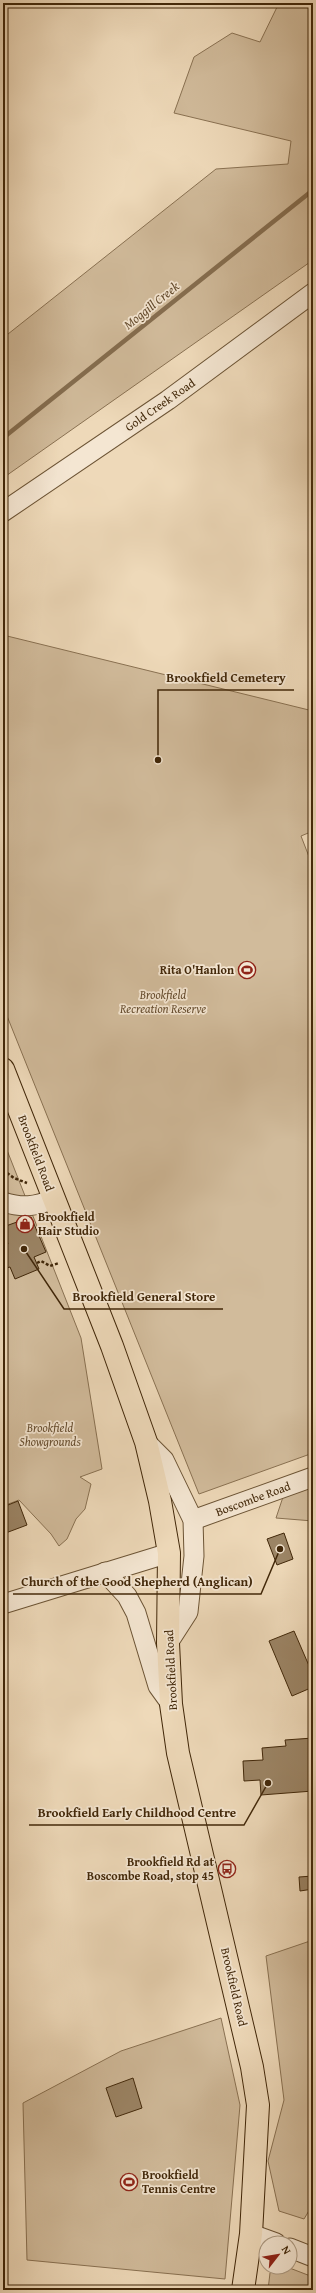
<svg xmlns="http://www.w3.org/2000/svg" width="316" height="2293" viewBox="0 0 316 2293" font-family="'Gentium Book Plus',serif">
<style>
.green{fill:#d1bb9b;stroke:#897152}
.lines{fill:none;stroke-linecap:round;stroke-linejoin:round}
.stream{stroke:#856d4f;stroke-width:4.5}
.building{fill:#9b8465;stroke:#412709}
.minor-casing{stroke:#6c5435;stroke-width:21}
.major-casing{stroke:#412709;stroke-width:24}
.path{stroke:#412709;stroke-width:2.5;stroke-dasharray:3 2;stroke-linecap:butt}
.minor{stroke:#f4e6d2;stroke-width:19}
.major{stroke:#eed9b9;stroke-width:22}
.labels{text-anchor:middle;stroke-width:3.5;stroke-linejoin:round;paint-order:stroke}
.street-label{font-size:12px;fill:#412709;stroke:#f4e6d2}
.poi-label{font-size:12px;font-weight:bold;fill:#412709;stroke:#f4e6d2;text-anchor:end}
.park-label{font-size:12px;font-style:italic;fill:#654c2e;stroke:#f4e6d2}
.water-label{font-size:13px;font-style:italic;fill:#634a2c;stroke:#f4e6d2}
.leader{fill:none;stroke:#412709;stroke-width:1.5}
.callout-dot{fill:#412709;stroke:#f4e6d2;stroke-width:1.5}
.callout-label{font-size:13px;text-anchor:middle;font-weight:bold;fill:#412709;stroke:#f4e6d2;stroke-width:3.5;stroke-linejoin:round;paint-order:stroke}
</style>
<rect width="100%" height="100%" fill="#eed9b9"/>
<filter id="stains"><feTurbulence type="fractalNoise" baseFrequency=".005" numOctaves="4"/><feColorMatrix values="0 0 0 0 .2 0 0 0 0 .09 0 0 0 0 .02 0 0 0 .5 -.17"/></filter>
<radialGradient id="worn" r=".72"><stop offset=".6" stop-color="#630" stop-opacity="0"/><stop offset="1" stop-color="#630" stop-opacity=".3"/></radialGradient>
<!-- green -->
<g class="green">
<path d="M279 3H313V260L3 478V338L216 169 288 164 291 141 174 113 194 57 232 33 260 42Z"/>
<path d="M3 635 313 711V831L301 836 313 867V1453L199 1494 3 1006Z"/>
<path d="M3 1140 81 1338 102 1469 80 1477 91 1484 85 1509 76 1519 67 1539 59 1546 51 1534 19 1500 3 1506Z"/>
<path d="M313 1482V1521L276 1518 283 1497Z"/>
<path d="M313 1940V2002L311 2005 313 2016V2204L304 2219 279 2211 268 2161 284 2100 266 1956Z"/>
<path d="M221 2018 240 2105 225 2279 27 2260 23 2103 121 2051Z"/>
<path d="M274 2267H287L313 2277V2290H268L270 2273Z"/>
</g>
<g class="lines">
<!-- stream -->
<path class="stream" d="M3 438 313 190"/>
</g>
<!-- building -->
<g class="building">
<path d="M31 1217 46 1252 34 1257 39 1269 15 1279 10 1267 3 1269V1246L8 1244 3 1227Z"/>
<path d="M18 1501 27 1525 3 1534V1507Z"/>
<path d="M284 1533 293 1559 277 1565 267 1539Z"/>
<path d="M294 1631 313 1675V1687L292 1696 269 1641Z"/>
<path d="M313 1738V1791L261 1795 260 1780 244 1781 243 1761 263 1760 262 1748 286 1746 285 1740Z"/>
<path d="M313 1876V1889L300 1891 299 1877Z"/>
<path d="M133 2078 142 2108 116 2117 106 2088Z"/>
</g>
<g class="lines">
<defs>
<g id="minor">
<path d="M3 512 168 400 313 293"/>
<path d="M3 1202C22 1208 35 1207 53 1199"/>
<path d="M146 1442 164 1460 193 1520 194 1556 188 1612 168 1643"/>
<path d="M193 1520 313 1477"/>
<path d="M105 1572 127 1596 136 1613 158 1686 171 1704"/>
<path d="M3 1604 169 1553"/>
<path d="M251 2234 276 2243"/>
<path d="M290 2248 313 2257"/>
</g>
<path id="major" d="M3 1069 112 1346 146 1442 160 1501 169 1553 168 1643 171 1704 178 1753 252 2067 258 2105 251 2234 243 2290"/>
</defs>
<!-- minor casing -->
<use href="#minor" class="minor-casing"/>
<!-- major casing -->
<use href="#major" class="major-casing"/>
<!-- path -->
<g class="path">
<path d="M3 1170 14 1178 27 1183"/>
<path d="M37 1263 41 1261 50 1266 59 1263"/>
</g>
<!-- minor -->
<use href="#minor" class="minor"/>
<!-- major -->
<use href="#major" class="major"/>
</g>
<!-- icons -->
<defs>
<symbol id="stadium-ring" viewBox="-11 -11 22 22"><circle r="9.5" fill="#f4e6d2" stroke="#8f2418" stroke-width="1.5"/><path d="M0-5a6.5 5 0 1 0 0 10a6.5 5 0 1 0 0-10ZM-3.5-1.8h7v3.6h-7Z" fill="#8f2418"/></symbol>
<symbol id="shop-ring" viewBox="-11 -11 22 22"><circle r="9.5" fill="#f4e6d2" stroke="#8f2418" stroke-width="1.5"/><path d="M-5-2.5h2.3a2.7 3.5 0 0 1 5.4 0H5L5.5 6h-11ZM-1.5-2.5h3a1.5 2.3 0 0 0-3 0Z" fill="#8f2418"/></symbol>
<symbol id="bus-ring" viewBox="-11 -11 22 22"><circle r="9.5" fill="#f4e6d2" stroke="#8f2418" stroke-width="1.5"/><path d="M-5-6H5V4H4V6H2V4H-2V6H-4V4H-5ZM-3.5-4V0h7V-4ZM-3.5 1.2v1.5H-2V1.2ZM2 1.2v1.5H3.5V1.2Z" fill="#8f2418"/></symbol>
</defs>
<g fill-rule="evenodd">
<use href="#stadium-ring" x="237" y="960" width="20" height="20"/>
<use href="#shop-ring" x="15" y="1214" width="20" height="20"/>
<use href="#bus-ring" x="217" y="1859" width="20" height="20"/>
<use href="#stadium-ring" x="119" y="2172" width="20" height="20"/>
</g>
<g class="labels">
<!-- street labels -->
<g class="street-label">
<text transform="translate(160 405) rotate(-35)" y="4">Gold Creek Road</text>
<text transform="translate(36 1153) rotate(69)" y="4">Brookfield Road</text>
<text transform="translate(253 1499) rotate(-20)" y="4">Boscombe Road</text>
<text transform="translate(171 1670) rotate(-93)" y="4">Brookfield Road</text>
<text transform="translate(234 1987) rotate(77)" y="4">Brookfield Road</text>
</g>
<!-- poi labels -->
<g class="poi-label">
<text x="234" y="974">Rita O'Hanlon</text>
<text x="38" y="1221" text-anchor="start">Brookfield<tspan x="38" dy="14">Hair Studio</tspan></text>
<text x="214" y="1866">Brookfield Rd at<tspan x="214" dy="14">Boscombe Road, stop 45</tspan></text>
<text x="142" y="2179" text-anchor="start">Brookfield<tspan x="142" dy="14">Tennis Centre</tspan></text>
</g>
<!-- park labels -->
<g class="park-label">
<text x="163" y="999">Brookfield<tspan x="163" dy="14">Recreation Reserve</tspan></text>
<text x="50" y="1432">Brookfield<tspan x="50" dy="14">Showgrounds</tspan></text>
</g>
<!-- water labels -->
<g class="water-label">
<text transform="translate(151 305) rotate(-39)" y="5">Moggill Creek</text>
</g>
</g>
<!-- callouts -->
<path class="leader" d="M158 760L158 690H294M24 1249L64 1309H223M280 1549L261 1594H13M268 1783L244 1825H29"/>
<g class="callout-dot">
<circle cx="158" cy="760" r="4"/>
<circle cx="24" cy="1249" r="4"/>
<circle cx="280" cy="1549" r="4"/>
<circle cx="268" cy="1783" r="4"/>
</g>
<g class="callout-label">
<text x="226" y="682">Brookfield Cemetery</text>
<text x="144" y="1301">Brookfield General Store</text>
<text x="137" y="1586">Church of the Good Shepherd (Anglican)</text>
<text x="137" y="1817">Brookfield Early Childhood Centre</text>
</g>
<!-- margin -->
<rect width="316" height="2293" fill="none" stroke="#eed9b9" stroke-width="16"/>
<rect x="4" y="4" width="308" height="2285" fill="none" stroke="#412709" stroke-width="2"/>
<rect x="8" y="8" width="300" height="2277" fill="none" stroke="#412709"/>
<!-- north arrow -->
<g transform="translate(278 2255) rotate(59)"><circle r="19" fill="#f4e6d2" stroke="#ac9a82"/>
<path d="M0-3L7 15L0 10L-7 15Z" fill="#8f2418"/>
<text y="-6" font-size="11" font-weight="bold" text-anchor="middle" fill="#412709">N</text>
</g>
<rect width="100%" height="100%" filter="url(#stains)"/>
<rect width="100%" height="100%" fill="url(#worn)"/>
</svg>
